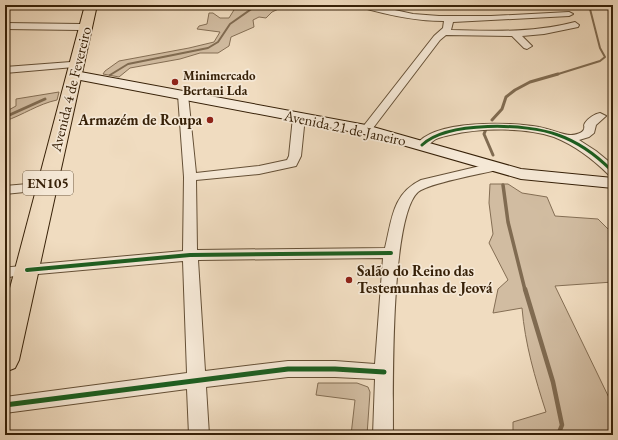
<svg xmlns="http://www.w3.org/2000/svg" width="618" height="440" viewBox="0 0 618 440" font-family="'EB Garamond',serif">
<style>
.green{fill:#d1bca1;stroke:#846e54}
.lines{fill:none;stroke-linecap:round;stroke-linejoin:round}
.stream-far3{stroke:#806b51;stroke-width:2}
.stream-far2{stroke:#806b51;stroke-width:3}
.stream-far1{stroke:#806b51;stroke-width:3.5}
.stream{stroke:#806b51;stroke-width:4.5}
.minor-casing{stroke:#655036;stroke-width:2}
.secondary-casing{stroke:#372108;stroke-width:2}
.primary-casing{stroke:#372108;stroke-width:2}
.minor{fill:#f5e8d6;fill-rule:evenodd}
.secondary{fill:#f5e8d6;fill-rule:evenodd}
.primary{fill:#f0dcc0;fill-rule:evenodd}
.cycleway-far2-casing{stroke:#f5e8d6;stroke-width:5}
.cycleway-far1-casing{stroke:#f5e8d6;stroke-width:6}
.cycleway-casing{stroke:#f5e8d6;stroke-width:8}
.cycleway-far2{stroke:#1b5e20;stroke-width:3}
.cycleway-far1{stroke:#1b5e20;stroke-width:4}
.cycleway{stroke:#1b5e20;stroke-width:5}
.poi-dot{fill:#8f2418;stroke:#f5e8d6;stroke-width:1.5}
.labels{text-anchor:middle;stroke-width:3.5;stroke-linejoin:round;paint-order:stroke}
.far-poi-label{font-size:13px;font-weight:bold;fill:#372108;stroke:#f5e8d6;text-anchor:start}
.shield{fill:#f5e8d6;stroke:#705d46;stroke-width:1}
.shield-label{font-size:14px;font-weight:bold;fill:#372108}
.street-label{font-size:15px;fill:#372108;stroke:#f5e8d6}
.poi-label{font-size:15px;font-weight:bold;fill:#372108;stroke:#f5e8d6;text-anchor:end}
</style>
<rect width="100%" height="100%" fill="#f0dcc0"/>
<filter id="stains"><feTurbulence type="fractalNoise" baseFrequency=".005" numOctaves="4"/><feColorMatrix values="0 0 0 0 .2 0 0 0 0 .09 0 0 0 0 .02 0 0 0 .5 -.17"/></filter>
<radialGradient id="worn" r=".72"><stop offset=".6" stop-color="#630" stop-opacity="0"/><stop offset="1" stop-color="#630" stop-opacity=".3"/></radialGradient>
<!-- green -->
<g class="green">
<path d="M237 5H287L272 12 266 18 259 17 253 20 254 27 231 37 229 46 218 53H200L180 59 130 68 119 77 103 74 105 71 119 61 189 48 214 42 220 32 197 29 199 26 207 24 209 13H213L220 18H229Z"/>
<path d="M59 92 57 100C38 104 23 115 5 121V112L16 106V99Z"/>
<path d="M490 184H508L522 193 547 197 555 216 598 219 613 234V282L555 286 613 406V435H513V422L546 412C535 378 525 344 522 308L493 313 498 289 508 280 489 243 493 234 489 203Z"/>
<path d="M318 383H357L368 387 370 392 367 435H351L355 400 316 395Z"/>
</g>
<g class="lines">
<!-- stream-far3 -->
<g class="stream-far3">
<path d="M110 75 128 64 208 48 218 42 230 24 257 5"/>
<path d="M555 75 600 61 605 57 600 48 590 9 586 5"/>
</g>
<!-- stream-far2 -->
<g class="stream-far2">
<path d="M5 117 45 99"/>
<path d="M492 120 502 109 506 97 515 90 530 82 558 74"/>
<path d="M486 129 484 134 493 155"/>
</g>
<!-- stream-far1 -->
<path class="stream-far1" d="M503 185 508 222 525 290"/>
<!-- stream -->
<path class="stream" d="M525 289 553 382 562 425 558 435"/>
<defs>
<g id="minor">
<path d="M88 5H122L118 7 91 8H88Z"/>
<path d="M151 5H199C192 11 165 8 155 7Z"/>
<path d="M359 5H372L413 14 439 16H491L569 12 573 14 569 16 453 22 451 30C493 31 534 33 575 22L579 25 578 27 544 34 522 36 532 46 527 49 524 48 512 36 446 35 440 40 370 132H362L360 130 362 128 434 36 443 28 444 21C415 21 388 15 360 7Z"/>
<path d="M5 23 80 24 84 27 80 30 5 29Z"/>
<path d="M71 62 76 65 74 67 5 73V67Z"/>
<path d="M183 92 188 95 196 173 259 166 287 160 289 156 293 117 299 114 305 117 301 156 296 166 259 174 196 180 197 250 385 248C392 220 392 194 421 180L493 163 497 164 499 167 497 170C481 174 429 183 418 192 390 217 393 392 393 435H373L375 379 335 377H288L206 387 209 435H189L187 389 5 413V397L187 373 183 261 27 275 23 274 5 278V268C13 266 20 267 27 265L183 251 184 177 178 95ZM383 258 375 364 335 361H288L205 371 198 260Z"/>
<path d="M600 113 606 116 596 125 594 133 589 137 579 140 596 151 613 165V176L609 175C593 159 574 145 554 137 525 127 480 128 450 135 446 136 440 137 436 139 429 143 427 150 418 148L416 145C434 119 511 122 539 127 546 128 567 136 571 135 575 135 583 133 584 129 585 124 583 127 585 123 588 118 595 114 600 113Z"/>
<path d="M39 183 44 184 46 187 44 190 5 194V186Z"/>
</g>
<path id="secondary" d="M75 71 366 125 521 169 613 178V188L521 179 364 134 70 78 68 75 70 72Z"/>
<path id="primary" d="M85 5H97L19 360 15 368 5 372V307Z"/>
</defs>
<!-- minor casing -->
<use href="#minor" class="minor-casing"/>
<!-- secondary casing -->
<use href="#secondary" class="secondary-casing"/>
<!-- primary casing -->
<use href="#primary" class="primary-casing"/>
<!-- minor -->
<use href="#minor" class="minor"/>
<!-- secondary -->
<use href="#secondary" class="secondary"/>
<!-- primary -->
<use href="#primary" class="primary"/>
<defs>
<path id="cycleway-far2" d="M422 145C447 121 527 123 558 135 578 142 596 155 611 170"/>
<g id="cycleway-far1">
<path d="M610 169 613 172"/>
<path d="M27 270 190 255 391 253"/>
</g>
<path id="cycleway" d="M5 405 288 369H335L384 372"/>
</defs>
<!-- cycleway-far2 casing -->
<use href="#cycleway-far2" class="cycleway-far2-casing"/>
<!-- cycleway-far1 casing -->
<use href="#cycleway-far1" class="cycleway-far1-casing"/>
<!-- cycleway casing -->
<use href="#cycleway" class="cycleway-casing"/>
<!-- cycleway-far2 -->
<use href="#cycleway-far2" class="cycleway-far2"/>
<!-- cycleway-far1 -->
<use href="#cycleway-far1" class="cycleway-far1"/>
<!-- cycleway -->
<use href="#cycleway" class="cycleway"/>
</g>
<!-- markers -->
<g class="poi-dot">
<circle cx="175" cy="82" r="4"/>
<circle cx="210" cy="120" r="4"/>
<circle cx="349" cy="280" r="4"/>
</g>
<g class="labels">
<!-- far-poi labels -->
<g class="far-poi-label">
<text x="183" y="80">Minimercado<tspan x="183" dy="15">Bertani Lda</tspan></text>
</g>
<!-- shield labels -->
<rect class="shield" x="23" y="171" width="50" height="24" rx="3"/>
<g class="shield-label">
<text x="48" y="188">EN105</text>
</g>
<!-- street labels -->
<g class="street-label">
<text transform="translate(71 89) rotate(-76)" y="5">Avenida 4 de Fevereiro</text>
<text transform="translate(345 128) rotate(12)" y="5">Avenida 21 de Janeiro</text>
</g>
<!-- poi labels -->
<g class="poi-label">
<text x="202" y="125">Armazém de Roupa</text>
<text x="357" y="276" text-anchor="start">Salão do Reino das<tspan x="357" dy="17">Testemunhas de Jeová</tspan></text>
</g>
</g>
<!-- margin -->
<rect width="618" height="440" fill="none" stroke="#f0dcc0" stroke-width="20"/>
<rect x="6" y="6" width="606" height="428" fill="none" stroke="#372108" stroke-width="2"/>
<rect x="10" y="10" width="598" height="420" fill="none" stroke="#372108"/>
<rect width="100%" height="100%" filter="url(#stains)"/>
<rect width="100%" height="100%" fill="url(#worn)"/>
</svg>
